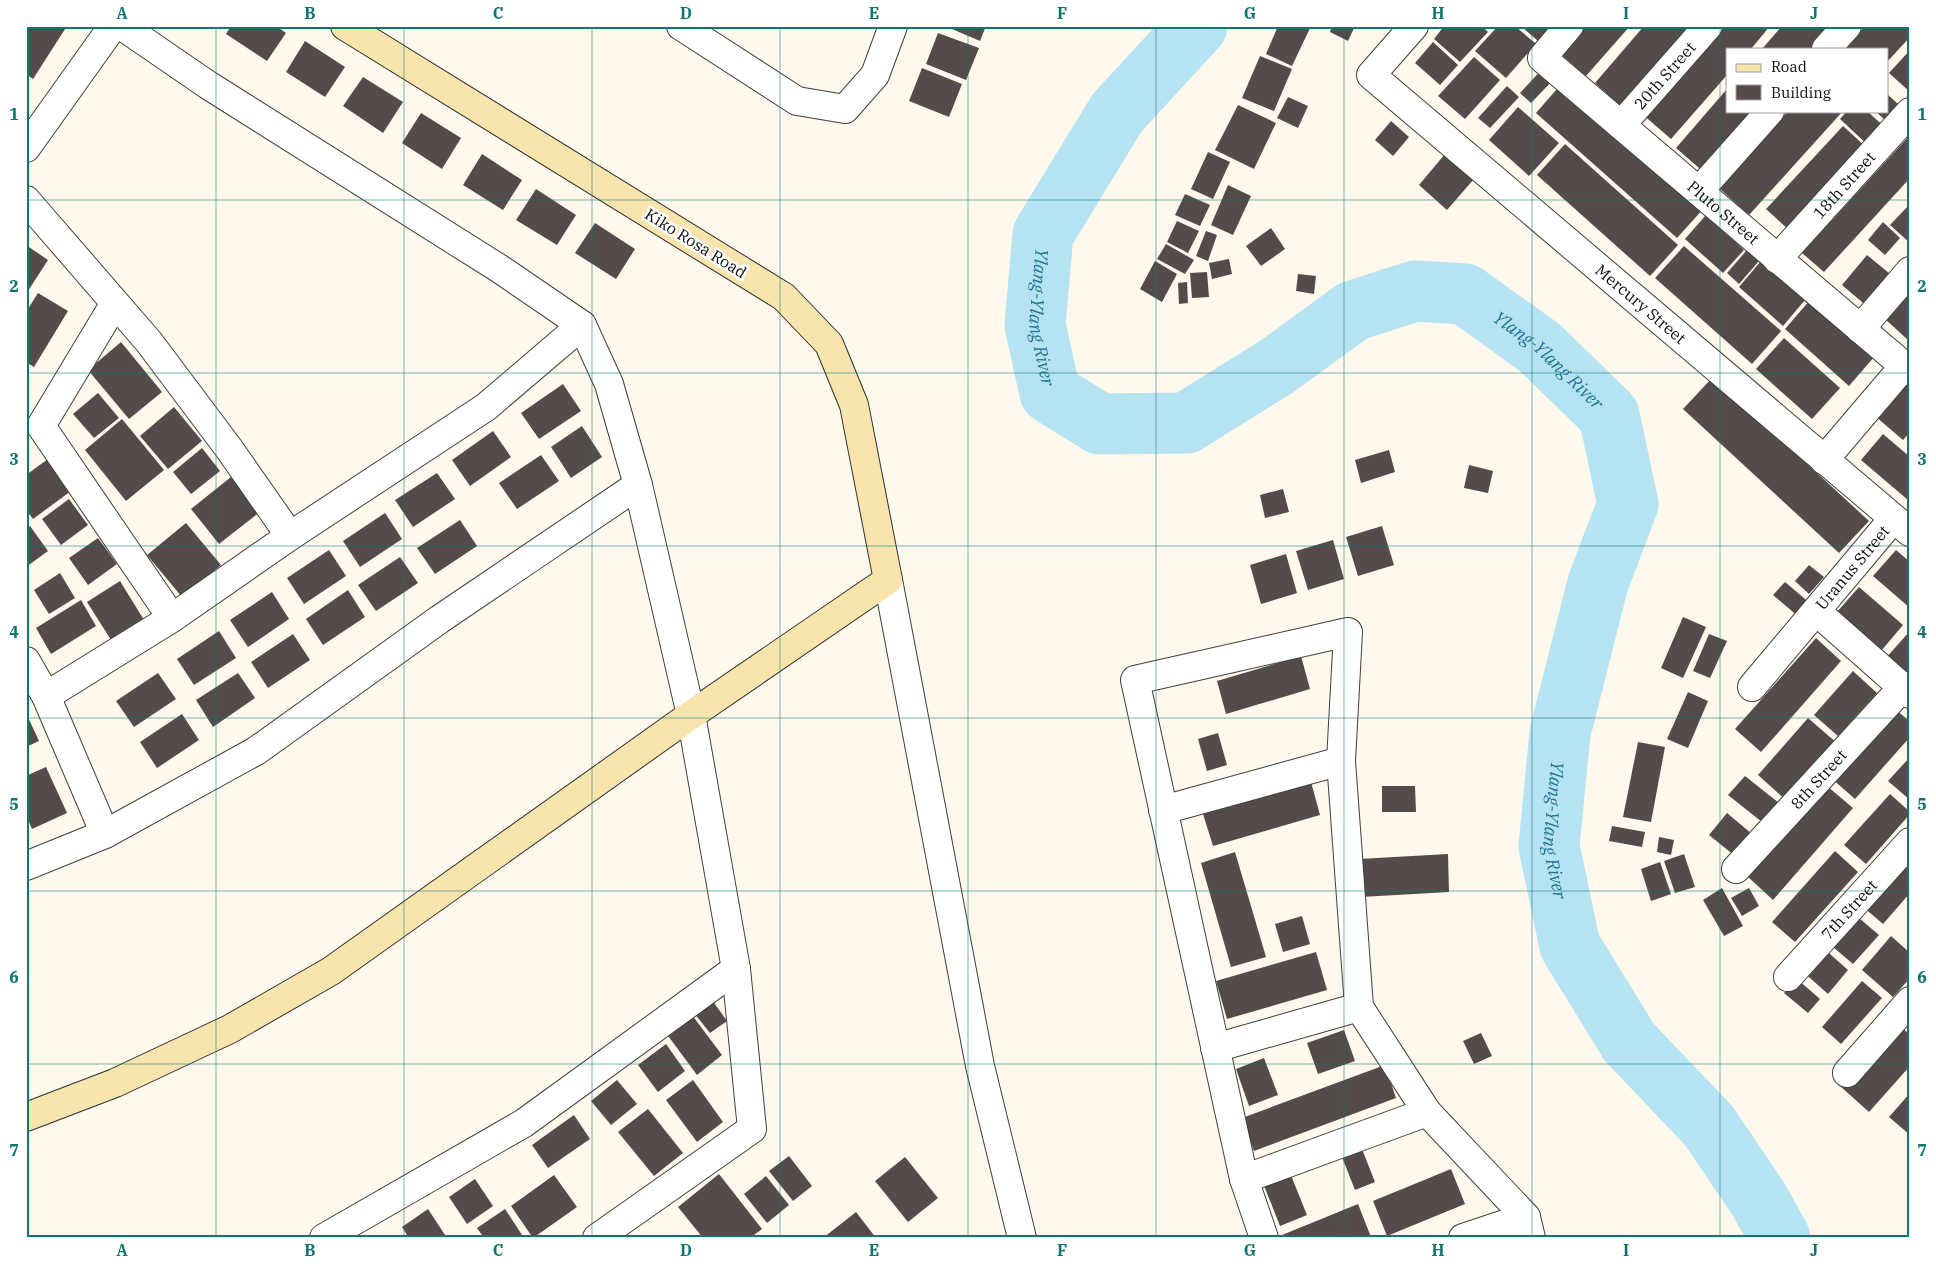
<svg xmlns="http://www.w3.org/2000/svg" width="1936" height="1264" viewBox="0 0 1936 1264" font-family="'IBM Plex Serif',serif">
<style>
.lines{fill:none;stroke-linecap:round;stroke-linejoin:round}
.river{stroke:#b6e3f1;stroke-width:61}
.building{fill:#544c4a}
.street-casing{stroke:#3f3f3f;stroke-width:30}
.secondary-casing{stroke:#2e2e2e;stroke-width:30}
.street{stroke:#fff;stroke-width:28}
.secondary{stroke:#f8e5ad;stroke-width:28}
.grid{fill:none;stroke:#0f766e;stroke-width:1;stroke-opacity:0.55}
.labels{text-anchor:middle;stroke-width:5;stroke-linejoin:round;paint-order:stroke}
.street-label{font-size:16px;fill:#0c0c0c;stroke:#fff}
.water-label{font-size:18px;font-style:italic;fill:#207294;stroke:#fff}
.neatline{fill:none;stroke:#0f766e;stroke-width:2}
.grid-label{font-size:16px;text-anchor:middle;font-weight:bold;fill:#0f766e}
</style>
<rect width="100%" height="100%" fill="#fef8ed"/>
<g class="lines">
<!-- river -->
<path class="river" id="s1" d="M1197 26 1117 113 1043 234 1035 325 1050 393 1100 424 1186 423 1276 367 1353 311 1415 291 1465 294 1539 347 1609 415 1628 504 1598 583 1560 733 1549 846 1570 946 1629 1042 1709 1126 1759 1200 1780 1238"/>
</g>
<!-- building -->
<g class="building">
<path d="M26 26H67L33 79 26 74Z"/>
<path d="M231 26H276L286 33 267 61 226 34Z"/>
<path d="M945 26H986L980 41Z"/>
<path d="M1278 26H1311L1292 66 1266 54Z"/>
<path d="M1332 26H1355L1348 41 1330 32Z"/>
<path d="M1444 26H1482L1488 32 1460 62 1434 39Z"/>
<path d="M1498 26H1515L1536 44 1506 78 1475 51Z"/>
<path d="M1521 26H1551L1538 41Z"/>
<path d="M1580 26H1630L1586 76 1558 52Z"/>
<path d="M1644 26H1697L1624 109 1595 83Z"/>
<path d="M1718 26H1770L1751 49H1727V75L1671 139 1641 113Z"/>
<path d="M1782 26H1837L1817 49H1762Z"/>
<path d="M1865 26H1910V37L1887 62V49H1845Z"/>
<path d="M938 33 979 48 966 80 926 64Z"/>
<path d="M305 41 345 67 325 97 286 72Z"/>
<path d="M1433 42 1458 65 1440 85 1415 63Z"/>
<path d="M1910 50V92L1889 73Z"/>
<path d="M1260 56 1292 69 1274 111 1242 98Z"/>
<path d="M1474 57 1500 80 1465 119 1438 96Z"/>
<path d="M1545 66 1556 77 1531 103 1520 93Z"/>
<path d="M922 68 962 84 949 117 909 101Z"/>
<path d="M363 77 403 102 383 133 343 106Z"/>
<path d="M1563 82 1705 207 1677 238 1536 113Z"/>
<path d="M1507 86 1519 97 1490 128 1478 118Z"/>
<path d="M1727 89V111H1762L1706 174 1676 148Z"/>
<path d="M1887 94 1898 104 1884 119 1875 111H1887Z"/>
<path d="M1288 97 1308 106 1298 128 1277 118Z"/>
<path d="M1238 105 1276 123 1254 169 1215 150Z"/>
<path d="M1518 107 1559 143 1529 176 1489 140Z"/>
<path d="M1788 111H1843L1749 215 1719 188Z"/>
<path d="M1847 111H1867L1888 130 1871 148 1840 119Z"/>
<path d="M421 113 461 138 442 169 402 143Z"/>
<path d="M1391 121 1409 137 1393 156 1375 140Z"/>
<path d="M1843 126 1866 147 1790 231 1766 209Z"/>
<path d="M1910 135V178L1824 272 1802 253Z"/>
<path d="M1565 144 1678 245 1650 276 1537 175Z"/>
<path d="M1208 152 1230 162 1213 199 1191 189Z"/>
<path d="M482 154 522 180 503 210 463 185Z"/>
<path d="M1445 154 1474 179 1447 210 1419 185Z"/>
<path d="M1228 185 1251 196 1233 235 1211 225Z"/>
<path d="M536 189 576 215 557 245 516 220Z"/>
<path d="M1185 194 1210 205 1200 226 1175 215Z"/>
<path d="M1910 204V243L1890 225Z"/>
<path d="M1706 215 1744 250 1723 273 1685 239Z"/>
<path d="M1177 221 1199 231 1188 253 1167 242Z"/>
<path d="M1883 222 1900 238 1885 255 1868 240Z"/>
<path d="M595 223 635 249 616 279 575 253Z"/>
<path d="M1271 228 1285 249 1261 266 1246 246Z"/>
<path d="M1206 231 1217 235 1208 261 1196 256Z"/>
<path d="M1166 244 1194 260 1185 274 1157 259Z"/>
<path d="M26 245 48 260 26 294Z"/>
<path d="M1684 246 1781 331 1752 364 1655 278Z"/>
<path d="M1747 250 1759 261 1739 284 1727 273Z"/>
<path d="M1867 255 1895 278 1869 308 1842 285Z"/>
<path d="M1229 259 1232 274 1212 279 1209 263Z"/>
<path d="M1155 261 1177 274 1162 302 1140 289Z"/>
<path d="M1761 261 1805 300 1783 326 1739 287Z"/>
<path d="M1207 272 1209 297 1192 298 1190 273Z"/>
<path d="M1298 274 1316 276 1314 294 1296 291Z"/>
<path d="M1187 282 1188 303 1179 304 1178 283Z"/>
<path d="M1910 289V339L1908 340 1884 318Z"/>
<path d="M38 293 68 311 34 367 26 362V312Z"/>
<path d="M1810 300 1874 357 1849 386 1785 329Z"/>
<path d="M1784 338 1840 388 1812 419 1756 369Z"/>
<path d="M121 342 162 392 129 419 88 370Z"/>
<path d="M1713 377 1869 521 1839 553 1683 409Z"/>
<path d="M1910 379V432L1903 440 1875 416Z"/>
<path d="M563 384 581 411 539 439 521 413Z"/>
<path d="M98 393 119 418 94 438 73 414Z"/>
<path d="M174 407 202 441 168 469 140 436Z"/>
<path d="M122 419 164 470 126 501 85 450Z"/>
<path d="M582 426 602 457 571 478 551 447Z"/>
<path d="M493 431 511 457 470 486 452 460Z"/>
<path d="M1883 434 1910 457 1908 500 1861 460Z"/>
<path d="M202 448 220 471 191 494 173 472Z"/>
<path d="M1389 450 1395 472 1361 483 1355 460Z"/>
<path d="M541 455 559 481 517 509 499 483Z"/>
<path d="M48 459 71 491 33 519 26 510V475Z"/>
<path d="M1469 465 1493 471 1488 493 1464 488Z"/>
<path d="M236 473 265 508 219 544 191 509Z"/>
<path d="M437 473 455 499 413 527 395 500Z"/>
<path d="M1283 489 1289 512 1265 518 1260 495Z"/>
<path d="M69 499 88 525 61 545 42 519Z"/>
<path d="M385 513 402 539 360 567 343 541Z"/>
<path d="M460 520 477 546 435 574 417 548Z"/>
<path d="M186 523 221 565 182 597 147 555Z"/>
<path d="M30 526 48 551 26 567V529Z"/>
<path d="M1382 526 1394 565 1358 576 1346 537Z"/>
<path d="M98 538 117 564 88 585 69 558Z"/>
<path d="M1333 540 1344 579 1308 590 1296 551Z"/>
<path d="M329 550 346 576 304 604 287 578Z"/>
<path d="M1896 550 1910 562V608L1873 576Z"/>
<path d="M1286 554 1297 593 1261 604 1250 565Z"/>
<path d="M400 557 418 583 376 611 358 585Z"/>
<path d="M1809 565 1824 577 1809 594 1795 581Z"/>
<path d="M60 573 75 598 49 614 34 590Z"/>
<path d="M120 581 144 620 111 640 87 602Z"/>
<path d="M1785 582 1811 604 1799 617 1773 595Z"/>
<path d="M1859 587 1903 625 1881 651 1836 613Z"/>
<path d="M348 590 365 617 323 645 306 619Z"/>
<path d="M272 592 289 619 248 647 230 620Z"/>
<path d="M81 600 96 626 51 654 36 628Z"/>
<path d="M1683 617 1706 627 1683 678 1661 668Z"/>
<path d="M219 631 236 658 194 685 177 659Z"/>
<path d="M1910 631V680L1885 659Z"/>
<path d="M293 634 310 660 268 688 251 662Z"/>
<path d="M1709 634 1727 641 1710 678 1693 671Z"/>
<path d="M1816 638 1841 661 1761 752 1735 729Z"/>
<path d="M1301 656 1310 689 1226 714 1217 681Z"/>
<path d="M1853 671 1877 693 1838 736 1814 715Z"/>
<path d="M158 673 176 699 134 727 116 701Z"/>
<path d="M238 673 255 698 213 727 196 700Z"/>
<path d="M1688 692 1708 701 1688 748 1667 739Z"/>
<path d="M1893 707 1910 722V737L1855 799 1830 777Z"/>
<path d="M26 713 39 741 26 747Z"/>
<path d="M182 714 199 740 157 768 140 742Z"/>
<path d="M1808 718 1838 744 1787 801 1758 775Z"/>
<path d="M1218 733 1227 765 1207 771 1198 739Z"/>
<path d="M1638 742 1665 747 1651 822 1623 817Z"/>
<path d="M1910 757V800L1888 781Z"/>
<path d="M46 767 67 813 32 829 26 815V776Z"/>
<path d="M1745 776 1783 806 1767 826 1728 795Z"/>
<path d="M1311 782 1320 815 1213 846 1203 814Z"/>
<path d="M1382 786H1415L1416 812H1382Z"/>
<path d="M1827 786 1853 808 1773 900 1747 876Z"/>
<path d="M1890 794 1910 812V814L1866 864 1844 845Z"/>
<path d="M1727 813 1752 834 1735 856 1709 835Z"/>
<path d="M1612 826 1645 832 1642 847 1609 841Z"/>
<path d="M1659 837 1674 840 1671 855 1657 852Z"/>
<path d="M1835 851 1858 872 1795 942 1772 922Z"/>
<path d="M1235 852 1266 957 1231 967 1201 863Z"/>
<path d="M1910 852V893L1883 924 1862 906Z"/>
<path d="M1448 854 1449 892 1361 897 1359 859Z"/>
<path d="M1684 854 1695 887 1675 893 1664 861Z"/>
<path d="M1660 862 1671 894 1651 901 1641 869Z"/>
<path d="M1722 888 1743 926 1724 936 1703 900Z"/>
<path d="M1749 888 1759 906 1742 916 1731 898Z"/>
<path d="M1302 916 1310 944 1283 952 1275 924Z"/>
<path d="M1859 918 1879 935 1853 964 1833 947Z"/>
<path d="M1891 936 1910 953V978L1893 997 1862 970Z"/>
<path d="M1821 946 1848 970 1828 994 1801 970Z"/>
<path d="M1316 952 1327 990 1227 1019 1216 981Z"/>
<path d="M1797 979 1820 999 1808 1013 1784 993Z"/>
<path d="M1862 981 1882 998 1841 1044 1822 1027Z"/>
<path d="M712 1000 727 1021 710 1033 694 1013Z"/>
<path d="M689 1011 722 1055 697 1075 663 1029Z"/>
<path d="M1896 1022 1910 1035V1066L1869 1112 1840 1086Z"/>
<path d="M1344 1030 1355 1061 1318 1074 1307 1043Z"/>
<path d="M1481 1033 1492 1056 1474 1064 1463 1041Z"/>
<path d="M666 1044 685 1071 658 1092 638 1065Z"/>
<path d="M1264 1058 1278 1095 1249 1106 1236 1069Z"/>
<path d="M1385 1065 1396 1098 1254 1151 1242 1118Z"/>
<path d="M617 1080 637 1104 611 1125 591 1101Z"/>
<path d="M693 1080 723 1122 697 1142 666 1100Z"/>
<path d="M1910 1093V1135L1889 1117Z"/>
<path d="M648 1109 683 1153 654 1176 618 1132Z"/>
<path d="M574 1115 590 1139 548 1168 532 1145Z"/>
<path d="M1358 1139 1375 1182 1355 1190 1338 1147Z"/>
<path d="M789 1156 812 1186 793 1201 769 1171Z"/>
<path d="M905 1157 938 1198 908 1222 875 1181Z"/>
<path d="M1288 1168 1307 1215 1280 1226 1261 1178Z"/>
<path d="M1451 1169 1465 1204 1387 1236 1373 1201Z"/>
<path d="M719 1174 762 1229 750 1238H703L678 1207Z"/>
<path d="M554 1175 577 1207 533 1238 511 1206Z"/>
<path d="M766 1176 789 1205 767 1223 744 1194Z"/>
<path d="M475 1179 493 1206 467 1224 449 1197Z"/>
<path d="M1358 1204 1371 1237 1283 1238 1282 1235Z"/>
<path d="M428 1209 447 1238H409L402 1227Z"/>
<path d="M505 1209 524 1238H484L477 1228Z"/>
<path d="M856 1212 876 1238H823Z"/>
</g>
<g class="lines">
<defs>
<g id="street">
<path d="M122 26 208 85 500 269 582 325 609 384 638 485 691 715 736 969 752 1129 597 1238"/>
<path d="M681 26 797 101 845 109 875 75 893 26"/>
<path id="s2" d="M1414 26 1371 75 1910 532"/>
<path id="s3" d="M1569 26 1542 58 1910 371"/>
<path d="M1826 49 1847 26"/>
<path id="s4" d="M1621 125 1708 26"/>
<path d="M26 148 113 26"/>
<path d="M1699 191 1770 111"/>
<path d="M26 200 149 342 230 450 290 536"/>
<path id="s5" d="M1777 259 1910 112"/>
<path d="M115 303 41 426 172 618"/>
<path d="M1860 329 1910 271"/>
<path d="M1824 460 1904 366"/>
<path d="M888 580 980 1066 1022 1238"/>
<path d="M1816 611 1910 694"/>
<path d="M26 661 46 696 105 834"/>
<path id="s6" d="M1752 687 1893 519"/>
<path d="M46 696 172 618 290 536 486 407 582 325"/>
<path d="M1163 810 1341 761"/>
<path d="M26 866 105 834 256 751 440 619 638 485"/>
<path id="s7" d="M1736 869 1902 688"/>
<path id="s8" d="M1788 977 1910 842"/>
<path d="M1215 1048 1359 1007"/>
<path d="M1847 1073 1910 1001"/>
<path d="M1244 1179 1427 1112"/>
<path d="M324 1238 524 1123 736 969"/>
<path d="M1264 1238 1244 1179 1135 680 1348 632 1341 761 1359 1007 1427 1112 1526 1217 1531 1238"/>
<path d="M1463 1238 1526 1217"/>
</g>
<path id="secondary" d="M26 1117 115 1083 230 1029 331 971 691 715 888 580 854 405 829 344 784 297 345 26"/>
</defs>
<!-- street casing -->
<use href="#street" class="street-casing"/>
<!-- secondary casing -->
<use href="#secondary" class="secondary-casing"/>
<!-- street -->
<use href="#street" class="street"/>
<!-- secondary -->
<use href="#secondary" class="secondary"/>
</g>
<!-- grid -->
<path class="grid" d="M216 26V1238M404 26V1238M592 26V1238M780 26V1238M968 26V1238M1156 26V1238M1344 26V1238M1532 26V1238M1720 26V1238M26 200H1910M26 373H1910M26 546H1910M26 718H1910M26 891H1910M26 1064H1910"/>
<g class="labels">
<!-- street labels -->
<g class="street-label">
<text dy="6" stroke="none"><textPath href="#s4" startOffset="66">20th Street</textPath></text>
<text dy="6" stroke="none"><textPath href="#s5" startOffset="100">18th Street</textPath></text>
<text dy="6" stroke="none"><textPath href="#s3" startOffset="280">Pluto Street</textPath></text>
<text transform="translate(696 243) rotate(32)" y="6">Kiko Rosa Road</text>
<text dy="6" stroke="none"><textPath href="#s2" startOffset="419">Mercury Street</textPath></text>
<text dy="6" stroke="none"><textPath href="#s6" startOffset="156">Uranus Street</textPath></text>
<text dy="6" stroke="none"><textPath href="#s7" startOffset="122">8th Street</textPath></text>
<text dy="6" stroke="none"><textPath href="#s8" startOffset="91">7th Street</textPath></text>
</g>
<!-- water labels -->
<g class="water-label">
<text dy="6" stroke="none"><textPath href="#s1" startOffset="344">Ylang-Ylang River</textPath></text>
<text dy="6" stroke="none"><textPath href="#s1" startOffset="989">Ylang-Ylang River</textPath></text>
<text dy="6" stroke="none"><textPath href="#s1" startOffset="1499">Ylang-Ylang River</textPath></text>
</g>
</g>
<!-- border -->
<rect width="1936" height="1264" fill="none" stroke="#ffffff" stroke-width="55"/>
<!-- legend -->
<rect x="1726" y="48" width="162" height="65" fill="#ffffff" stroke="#9e9e9e"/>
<rect x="1736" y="64" width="25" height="8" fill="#f8e5ad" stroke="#9e9e9e"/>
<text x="1771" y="72" font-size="15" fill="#0c0c0c">Road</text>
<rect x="1736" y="85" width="25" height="15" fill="#544c4a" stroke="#9e9e9e"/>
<text x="1771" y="98" font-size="15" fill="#0c0c0c">Building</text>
<rect x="28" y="28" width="1880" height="1208" class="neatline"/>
<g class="grid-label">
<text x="122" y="19">A</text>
<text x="310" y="19">B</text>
<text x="498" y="19">C</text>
<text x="686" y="19">D</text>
<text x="874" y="19">E</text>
<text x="1062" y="19">F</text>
<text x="1250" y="19">G</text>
<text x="1438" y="19">H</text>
<text x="1626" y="19">I</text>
<text x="1814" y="19">J</text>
<text x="14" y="120">1</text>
<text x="1922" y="120">1</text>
<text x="14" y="292">2</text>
<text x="1922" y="292">2</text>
<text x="14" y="465">3</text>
<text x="1922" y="465">3</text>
<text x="14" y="638">4</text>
<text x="1922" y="638">4</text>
<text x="14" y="810">5</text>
<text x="1922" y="810">5</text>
<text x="14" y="983">6</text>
<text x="1922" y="983">6</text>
<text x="14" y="1156">7</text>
<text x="1922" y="1156">7</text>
<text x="122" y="1256">A</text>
<text x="310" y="1256">B</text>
<text x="498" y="1256">C</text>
<text x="686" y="1256">D</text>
<text x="874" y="1256">E</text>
<text x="1062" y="1256">F</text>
<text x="1250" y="1256">G</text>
<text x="1438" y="1256">H</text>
<text x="1626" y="1256">I</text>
<text x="1814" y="1256">J</text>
</g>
</svg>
